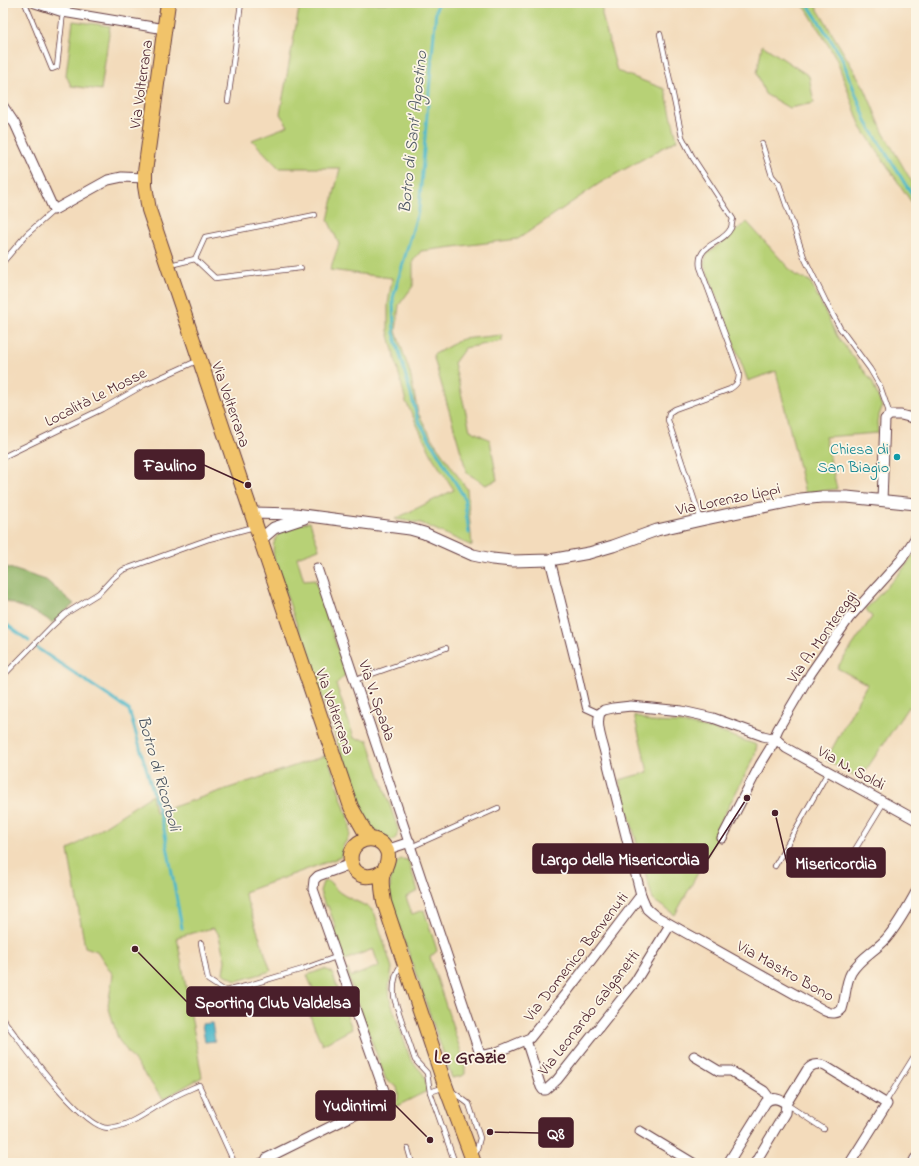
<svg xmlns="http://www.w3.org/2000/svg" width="919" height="1166" viewBox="0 0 919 1166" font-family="'Indie Flower',sans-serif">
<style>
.green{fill:#b7d176;stroke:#807850}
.forest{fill:#91b367;stroke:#6e6949}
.water{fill:#4db8c9;stroke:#4c6c7a}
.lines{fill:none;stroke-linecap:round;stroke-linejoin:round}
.stream{stroke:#4db8c9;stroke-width:3}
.service-casing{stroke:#633b41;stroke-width:6}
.pedestrian-casing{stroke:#633b41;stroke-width:8}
.minor-casing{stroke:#633b41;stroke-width:11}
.tertiary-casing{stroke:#633b41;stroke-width:13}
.primary-casing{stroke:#633b41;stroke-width:16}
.service{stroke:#fff;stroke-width:4.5}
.pedestrian{stroke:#fff;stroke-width:6}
.minor{stroke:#fff;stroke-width:9}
.tertiary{stroke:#fff;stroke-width:11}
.primary{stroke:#f1c36a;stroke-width:14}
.culture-dot{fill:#0f9aa8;stroke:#fcf5e5;stroke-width:1.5}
.labels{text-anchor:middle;stroke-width:3.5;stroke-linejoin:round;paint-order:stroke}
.street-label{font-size:16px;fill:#4a1f2b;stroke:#fcf5e5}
.culture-label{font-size:16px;fill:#0d838f;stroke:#fcf5e5;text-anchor:end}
.water-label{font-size:17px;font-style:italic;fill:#4b5562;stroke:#fcf5e5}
.district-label{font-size:20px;font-weight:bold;fill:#4a1f2b;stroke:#fcf5e5}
.leader{fill:none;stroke:#4a1f2b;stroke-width:1.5}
.callout-dot{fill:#4a1f2b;stroke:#fcf5e5;stroke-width:1.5}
.callout{fill:#4a1f2b;stroke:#4a1f2b;stroke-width:1.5}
.callout-label{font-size:17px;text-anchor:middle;font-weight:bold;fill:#fff}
</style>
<rect width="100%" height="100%" fill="#fcf5e5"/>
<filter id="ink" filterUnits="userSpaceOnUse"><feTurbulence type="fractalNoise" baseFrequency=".025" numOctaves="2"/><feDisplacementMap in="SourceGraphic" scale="8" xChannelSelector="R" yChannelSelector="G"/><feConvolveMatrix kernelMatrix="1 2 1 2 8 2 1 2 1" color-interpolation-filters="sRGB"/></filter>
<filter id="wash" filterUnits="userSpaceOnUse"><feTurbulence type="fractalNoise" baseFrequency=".012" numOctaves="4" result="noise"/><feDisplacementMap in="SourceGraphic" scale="16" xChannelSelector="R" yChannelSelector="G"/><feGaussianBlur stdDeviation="0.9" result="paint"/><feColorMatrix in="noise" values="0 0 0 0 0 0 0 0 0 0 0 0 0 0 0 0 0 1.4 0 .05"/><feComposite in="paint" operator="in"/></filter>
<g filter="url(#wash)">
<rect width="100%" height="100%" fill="#f3dbbb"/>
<!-- green -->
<g class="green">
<path d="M300 3H602V15L617 71 665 89 677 140 600 183 518 239 421 251 413 261V286L399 305 396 331 410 373 418 413 434 442 467 489 472 546 421 523 395 519 454 490 433 458 406 402 388 331V304L392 278 330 270 339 244 328 220 340 168H279L252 140 288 126 280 114Z"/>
<path d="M800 3H813L817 8 865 89 883 132 916 189V209L861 127 836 58 807 10Z"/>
<path d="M73 21 110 26 101 90 71 86 66 75Z"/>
<path d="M762 45 809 76 814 103 789 108 765 94 757 73Z"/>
<path d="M747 222 795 275 810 281 837 336 872 381 882 407 877 421 878 433 825 437 837 489 805 493 776 371 748 381 704 264 707 254Z"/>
<path d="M502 335V341L465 348 454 363 470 430 490 440 497 480 486 485 467 473 433 355 462 339Z"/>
<path d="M310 522 319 549 297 557 304 581 315 580 346 674 336 684 354 738 368 740 398 829C397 836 397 840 389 841L382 834 370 830 362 814 274 559C269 532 286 525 310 522Z"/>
<path d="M916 551V711L908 707 860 779 826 760 867 684 837 668 872 617 866 609 904 568Z"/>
<path d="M634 715 650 722 681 723 712 729 757 745 754 758 713 836 717 838 675 915 653 900 619 780 648 772Z"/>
<path d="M327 755 350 824V835L343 846 341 857 244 892 271 971 237 981 223 973 225 960 218 933 213 928 177 937 202 1077 163 1099 118 1039 108 1005 113 975 97 951 85 947 68 850 152 795 155 813Z"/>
<path d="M401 859 408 860 418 891 406 897 412 914 424 910 436 947 437 951 430 957 465 1064V1074L462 1076 452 1078 387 891 390 890C390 880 392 864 401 859Z"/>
<path d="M327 881 331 883C340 898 359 900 372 910L375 914 392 968 389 987 390 1000 410 1058C414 1065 420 1069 423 1074 426 1079 426 1086 427 1091L393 1108C399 1100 399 1096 397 1087L386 1080 346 971 348 969 351 977 379 966 373 949 345 960 342 959 332 930 336 928 328 906H325L320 891 323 882Z"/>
<path d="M324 969 330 971 333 975 352 1029 322 1045 310 1016C322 1002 313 991 307 975Z"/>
</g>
<!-- forest -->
<path class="forest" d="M3 566 46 580 74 604 52 623C39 611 19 608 3 599Z"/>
<!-- water -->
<path class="water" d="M212 1023 215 1041 205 1042 202 1024Z"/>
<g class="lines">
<!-- stream -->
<g class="stream">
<path d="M438 3 436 10 419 208 393 298 394 333 418 420 464 497 469 533"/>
<path d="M807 3 841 56 867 123 916 201"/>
<path d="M3 622 29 641"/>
<path d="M37 648 129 710 164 829 182 928"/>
</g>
</g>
</g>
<g filter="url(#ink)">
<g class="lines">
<defs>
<g id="service">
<path d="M25 3 52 69 57 67 63 12"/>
<path d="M660 34 682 137 693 158 733 219C732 221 732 225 731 228 723 245 696 243 700 267L739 372C739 381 738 384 730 389L675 409 669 413 668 420 701 520"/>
<path d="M228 101 241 3"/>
<path d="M762 144 772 176 779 184 804 257 826 302 840 328 870 369 880 386 890 415"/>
<path d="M3 262 27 234 54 210"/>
<path d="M170 265 195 259"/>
<path d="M301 268 215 278 195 259 205 237 315 215"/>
<path d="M3 457 102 409 144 385 199 360"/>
<path d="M3 676 51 627 65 614 99 593 113 578 123 570 209 539 254 527"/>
<path d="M355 680 446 648"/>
<path d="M411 847 498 808"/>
<path d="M775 866 828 772"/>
<path d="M842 871 884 802"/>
<path d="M201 943 208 980 225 991 246 986 303 969 336 957"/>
<path d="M403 963C394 972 392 989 395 1001L415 1060 427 1073 430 1092"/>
<path d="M3 1019C19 1040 83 1129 108 1128 129 1127 148 1111 166 1101 176 1095 188 1090 199 1085L233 1160 236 1163"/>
<path d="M445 1087 430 1092 455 1163"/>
<path d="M453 1092 469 1104 480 1138 475 1156"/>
<path d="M885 1103 913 1058"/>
<path d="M786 1104 824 1129"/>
<path d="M408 1149 412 1163"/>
<path d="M256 1163 267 1158"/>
</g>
<path id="pedestrian" d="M575 659 586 708 599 714"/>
<g id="minor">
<path d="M35 3 63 12 165 29"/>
<path d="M3 106 15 124 54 210 108 180 122 177 145 178"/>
<path d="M882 501 885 419 890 415H901L916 419"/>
<path d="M550 560 575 659"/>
<path d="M317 568 480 1054 485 1055 497 1052 530 1038 566 993 641 895 604 749C601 738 596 724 600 713L604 710 613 708 631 706 682 711 713 718 763 736 776 739"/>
<path d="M776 739 775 736 778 729 811 673 849 618 901 560 916 537"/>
<path d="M776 739 786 748 916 820"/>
<path d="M722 838 760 765 776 739"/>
<path d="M387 852 392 848 410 842"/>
<path d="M641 895 647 909 654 915 825 1011C831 1014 838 1014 842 1009 846 997 845 984 851 973 860 958 875 951 886 939 898 925 907 908 916 892"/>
<path d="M526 1040 541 1087 543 1090H546L557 1080 635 982 670 925"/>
<path d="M694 1056 719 1071H731L764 1091 770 1099"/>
<path d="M786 1104 807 1070C812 1064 817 1063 825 1066L887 1104 850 1163"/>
<path d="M640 1131 693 1163"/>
<path d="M267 1158 360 1112 386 1096 313 889 314 880 318 876 351 864"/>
<path d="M728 1163 766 1102C773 1096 780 1099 786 1104L785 1113 755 1163"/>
</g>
<g id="tertiary">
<path d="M252 513 295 514 410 529 424 533 473 555 492 559 512 561 550 560 589 553 613 546 657 530 701 520 801 499 821 497H847L916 504"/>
<path d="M260 540 274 528 304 518"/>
<path d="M914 1163 916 1159"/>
</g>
<g id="primary">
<path d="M168 3 145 172V186L149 210 351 807 369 839"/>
<path d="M385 869C374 880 354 879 351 862 347 839 378 830 387 851 391 861 383 868 382 878 381 886 383 894 384 902L444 1082 474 1163"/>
</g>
</defs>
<!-- service casing -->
<use href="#service" class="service-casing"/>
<!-- pedestrian casing -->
<use href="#pedestrian" class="pedestrian-casing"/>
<!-- minor casing -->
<use href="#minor" class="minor-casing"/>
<!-- tertiary casing -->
<use href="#tertiary" class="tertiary-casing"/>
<!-- primary casing -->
<use href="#primary" class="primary-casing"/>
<!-- service -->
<use href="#service" class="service"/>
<!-- pedestrian -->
<use href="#pedestrian" class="pedestrian"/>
<!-- minor -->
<use href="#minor" class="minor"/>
<!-- tertiary -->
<use href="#tertiary" class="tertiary"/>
<!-- primary -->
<use href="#primary" class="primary"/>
</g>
</g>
<!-- markers -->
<circle class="culture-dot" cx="897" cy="457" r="4"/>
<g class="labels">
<!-- street labels -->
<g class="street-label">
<text transform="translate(140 84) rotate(-82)" y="6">Via Volterrana</text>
<text transform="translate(95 396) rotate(-27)" y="6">Località Le Mosse</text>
<text transform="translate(232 404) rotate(71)" y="6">Via Volterrana</text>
<text transform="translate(728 498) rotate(-12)" y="6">Via Lorenzo Lippi</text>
<text transform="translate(821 636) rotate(-55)" y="6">Via A. Montereggi</text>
<text transform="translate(378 700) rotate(71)" y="6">Via V. Spada</text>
<text transform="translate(336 711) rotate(71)" y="6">Via Volterrana</text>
<text transform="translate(852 767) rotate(29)" y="6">Via N. Soldi</text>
<text transform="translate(575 956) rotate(-52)" y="6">Via Domenico Benvenuti</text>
<text transform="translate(786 970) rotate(29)" y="6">Via Mastro Bono</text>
<text transform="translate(588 1012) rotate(-52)" y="6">Via Leonardo Galganetti</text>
</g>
<!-- culture labels -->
<g class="culture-label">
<text x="889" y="454">Chiesa di<tspan x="889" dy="18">San Biagio</tspan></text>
</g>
<!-- water labels -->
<g class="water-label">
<text transform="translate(412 132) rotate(-84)" y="6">Botro di Sant' Agostino</text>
<text transform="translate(160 773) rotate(74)" y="6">Botro di Ricorboli</text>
</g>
<!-- district labels -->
<g class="district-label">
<text x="470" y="1063">Le Grazie</text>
</g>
</g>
<!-- callouts -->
<path class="leader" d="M248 485L204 465M747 798L708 859M775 813L787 863M135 949L187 1002M430 1140L395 1105M490 1132L539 1133"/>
<g class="callout-dot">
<circle cx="248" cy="485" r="4"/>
<circle cx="747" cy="798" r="4"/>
<circle cx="775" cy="813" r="4"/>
<circle cx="135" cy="949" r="4"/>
<circle cx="430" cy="1140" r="4"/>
<circle cx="490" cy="1132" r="4"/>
</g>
<g class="callout">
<rect x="135" y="450" width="69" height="29" rx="4"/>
<rect x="533" y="844" width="175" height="29" rx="4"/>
<rect x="787" y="848" width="98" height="29" rx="4"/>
<rect x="187" y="987" width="172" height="29" rx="4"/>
<rect x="316" y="1091" width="79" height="29" rx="4"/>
<rect x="539" y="1118" width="34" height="29" rx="4"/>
</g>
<g class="callout-label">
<text x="170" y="471">Faulino</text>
<text x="620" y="865">Largo della Misericordia</text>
<text x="836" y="869">Misericordia</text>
<text x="273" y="1008">Sporting Club Valdelsa</text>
<text x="355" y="1111">Yudintimi</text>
<text x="556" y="1139">Q8</text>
</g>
<!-- margin -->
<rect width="919" height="1166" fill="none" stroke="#fcf5e5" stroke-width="16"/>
</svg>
